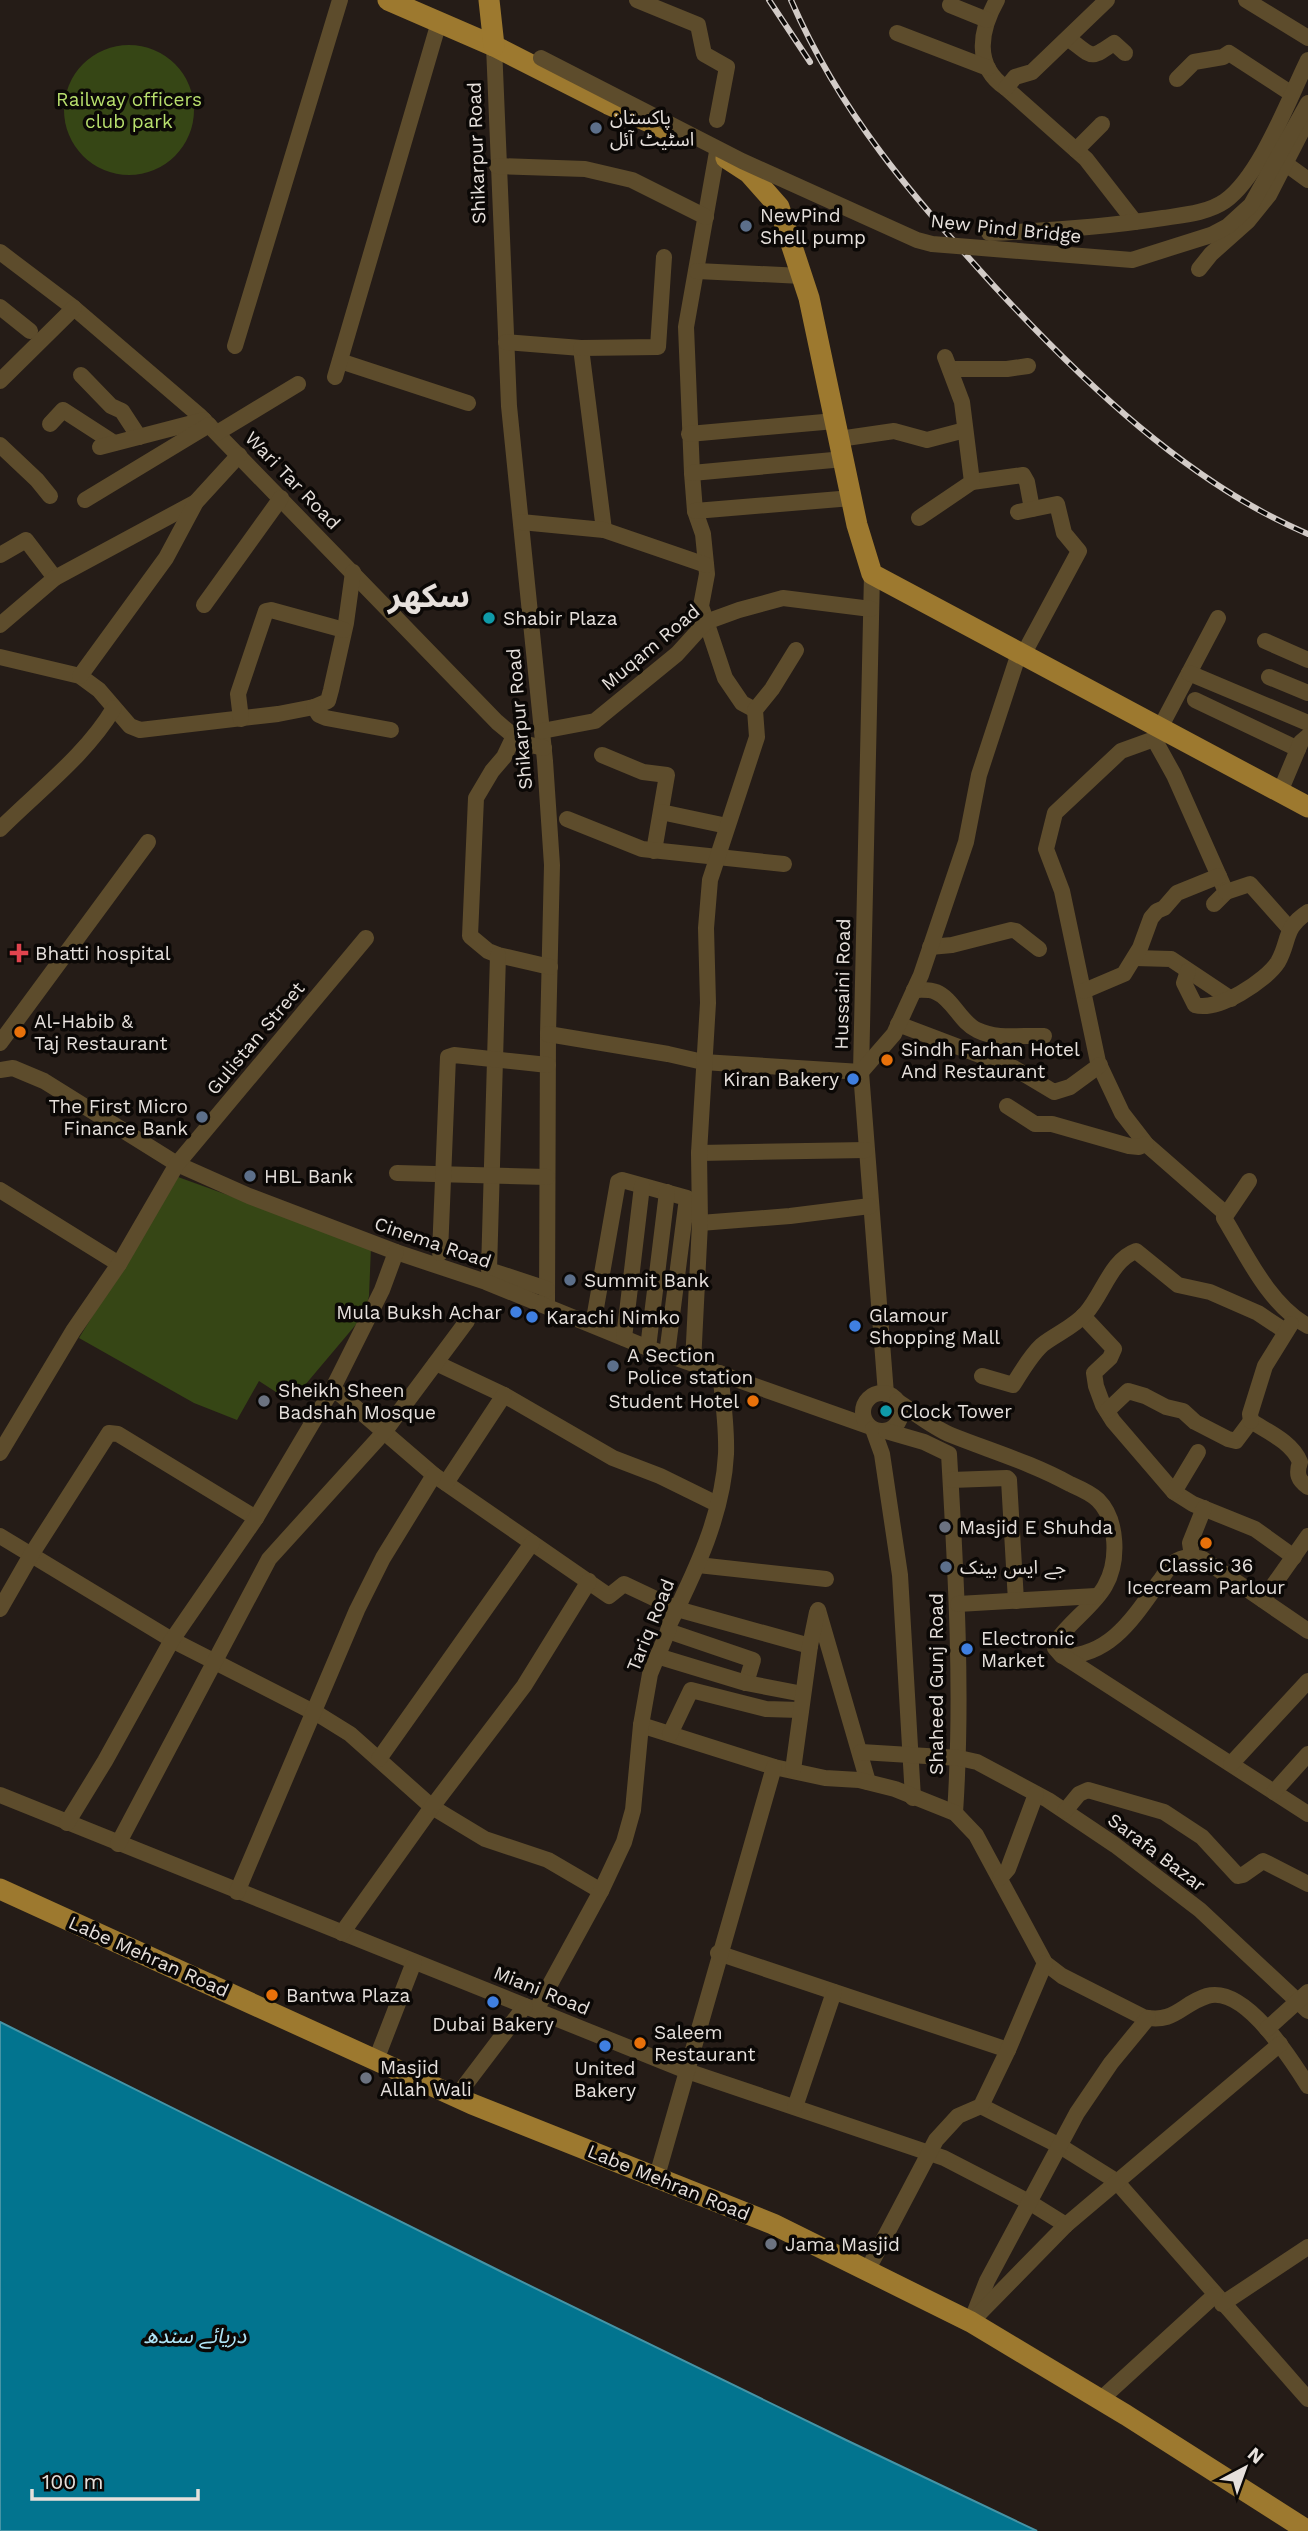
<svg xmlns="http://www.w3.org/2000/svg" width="1308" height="2531" viewBox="0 0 1308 2531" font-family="'Work Sans','Noto Sans Arabic',sans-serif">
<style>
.green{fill:#364615}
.water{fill:#02748f;stroke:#4694a6;stroke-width:2}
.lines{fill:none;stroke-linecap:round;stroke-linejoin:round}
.minor{stroke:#5d4c2c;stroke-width:16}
.major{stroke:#9d792f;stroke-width:21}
.rail-casing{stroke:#d2cbc7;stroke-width:6}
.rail{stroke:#0b0806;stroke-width:3.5;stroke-dasharray:10;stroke-linecap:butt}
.minor-bridge{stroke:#5d4c2c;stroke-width:16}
.service-dot{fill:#5c6f8a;stroke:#0b0806;stroke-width:2.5}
.culture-dot{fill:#0f9aa8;stroke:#0b0806;stroke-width:2.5}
.health-dot{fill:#e0444e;stroke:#0b0806;stroke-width:2.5}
.food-dot{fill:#e8710a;stroke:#0b0806;stroke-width:2.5}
.shop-dot{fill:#3f7fe0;stroke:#0b0806;stroke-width:2.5}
.worship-dot{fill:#6b7280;stroke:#0b0806;stroke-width:2.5}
.labels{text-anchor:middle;stroke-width:7;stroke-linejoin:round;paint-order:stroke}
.park-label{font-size:19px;fill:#b8df6d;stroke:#0b0806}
.poi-label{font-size:19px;fill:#e6e0dc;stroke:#0b0806;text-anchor:start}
.street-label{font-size:19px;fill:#e6e0dc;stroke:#0b0806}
.water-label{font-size:21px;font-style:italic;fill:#b0e5f7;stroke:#0b0806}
.town-label{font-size:33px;font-weight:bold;fill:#e6e0dc;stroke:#0b0806}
</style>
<rect width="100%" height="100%" fill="#251c17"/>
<!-- green -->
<g class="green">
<circle cx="129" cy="110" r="65"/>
<path d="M178 1177 371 1247 369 1296 364 1315 305 1385 279 1394 259 1381 237 1420 194 1403 79 1338Z"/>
</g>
<!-- water -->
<path class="water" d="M0 2022 508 2275 846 2440 1037 2531H0Z"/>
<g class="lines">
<!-- minor -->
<g class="minor">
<path d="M637 0 698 25 704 54 727 67 717 120"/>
<path d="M997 0C980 30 973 66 1006 88L1086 159 1135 222"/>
<path d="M1246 0 1308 38"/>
<path d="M950 5 987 20"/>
<path d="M897 33 988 68"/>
<path d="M1069 39C1093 57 1089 60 1114 43L1125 53"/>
<path d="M502 47 494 46 509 406 545 761 552 865 548 1034 547 1306"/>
<path d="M1177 79 1194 62 1223 57 1229 53 1292 94"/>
<path d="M1006 88 1015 77 1032 72 1107 0"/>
<path d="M1076 150 1102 124"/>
<path d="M717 152 686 327 692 473 695 511 703 534 707 574 701 606 725 678 742 703 755 710"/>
<path d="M1286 164 1308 180"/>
<path d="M497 166 585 169 632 180 706 217"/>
<path d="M989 233C1048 231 1105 227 1163 218 1183 215 1208 213 1225 201 1260 176 1288 101 1308 60"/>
<path d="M0 252 74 308 200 416 497 722 522 743 544 748"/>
<path d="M1199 269 1211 254 1248 221 1269 195 1308 119"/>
<path d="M697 271 802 276"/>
<path d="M0 307 30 331"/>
<path d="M506 342 581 348 604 530"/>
<path d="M235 346 340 0"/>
<path d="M581 348 658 347 664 257"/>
<path d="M340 361 468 403"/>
<path d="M950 369H1007L1028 366"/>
<path d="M81 375 111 406 122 411 139 437"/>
<path d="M335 377 439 22"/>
<path d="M0 381 74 308"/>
<path d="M50 424 63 410 114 443"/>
<path d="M217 433 298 384"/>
<path d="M689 434 835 421"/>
<path d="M839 439 894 431 927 440 965 430"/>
<path d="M0 445 37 480 50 496"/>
<path d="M100 447 204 420"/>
<path d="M692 473 844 459"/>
<path d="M972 482 1023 475 1027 482 1032 509"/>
<path d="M85 500 209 425"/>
<path d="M695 511 852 498"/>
<path d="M1018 512 1057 504 1064 533 1079 551 1023 655"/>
<path d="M919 518 972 482 962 402 945 357"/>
<path d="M521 522 604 530 706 565"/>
<path d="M0 555 26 540 55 578"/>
<path d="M872 574 861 1072 886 1394"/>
<path d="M204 605 281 498"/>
<path d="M1218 618 1160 728 1157 738 1121 751 1055 813 1046 849 1062 891 1098 1062 1122 1113 1146 1144 1226 1214"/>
<path d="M0 625 55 578 196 502"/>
<path d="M1265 641 1308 660"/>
<path d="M0 657 80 676 99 690 130 726 140 730 278 714 314 707 328 701 331 690 346 623 353 572"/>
<path d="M1189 673 1308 723"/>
<path d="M80 676 166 558 196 502 239 455"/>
<path d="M1269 677 1308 693"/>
<path d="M1195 700 1298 749"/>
<path d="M314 707 319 715 326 718 391 730"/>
<path d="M241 719 238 694 266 611 271 610 344 630"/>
<path d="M542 731 595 721 677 654 706 622 739 610 783 598 871 609"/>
<path d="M514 736 504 757 492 771 476 798 470 936 488 951 498 955 550 967"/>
<path d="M1154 739 1174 775 1226 892 1214 904"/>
<path d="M602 755 643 772 667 775 654 851"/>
<path d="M1280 792 1301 742 1308 736"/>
<path d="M661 812 727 826"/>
<path d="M567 819 642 849 784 864"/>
<path d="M0 829C39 790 86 755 114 708"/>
<path d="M1226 892 1250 884 1290 929"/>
<path d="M930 947 952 945 1011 930 1016 931 1039 949"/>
<path d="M498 955 489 1270 547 1289"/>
<path d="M1135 958 1171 959 1231 999"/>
<path d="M1188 971 1184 983 1195 1005C1218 1012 1266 981 1278 962 1290 941 1283 928 1308 912"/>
<path d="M914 990C920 990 930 989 936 992 953 999 960 1022 977 1030 997 1040 1022 1035 1044 1036"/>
<path d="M1084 991 1124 974 1140 948 1151 918 1157 911 1164 908 1177 893 1219 876"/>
<path d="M898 1024 1014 1068 1054 1092 1070 1087 1100 1065"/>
<path d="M548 1034 668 1054 703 1062 861 1072 894 1034 921 975 966 842 979 775 1019 653"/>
<path d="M0 1043 148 842"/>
<path d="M0 1070 13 1068 44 1081 177 1164 249 1196 396 1252 486 1282 648 1348 868 1426"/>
<path d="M1007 1106 1035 1124H1052L1129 1146 1139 1147 1146 1144"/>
<path d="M699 1153 866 1150"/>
<path d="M397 1173 547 1177"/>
<path d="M1249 1181 1224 1218C1246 1254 1269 1305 1308 1326"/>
<path d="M0 1190 119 1264"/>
<path d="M700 1223 790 1216 870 1206"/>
<path d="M440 1253 448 1057 454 1055 548 1065"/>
<path d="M1083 1316 1114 1349 1110 1358 1094 1373 1096 1386 1103 1405 1113 1421 1174 1492 1193 1504 1255 1529 1294 1557"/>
<path d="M593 1325 618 1182 622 1180 687 1198 667 1354"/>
<path d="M624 1338 642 1186"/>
<path d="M648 1348 667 1192"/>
<path d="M436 1363 504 1395 613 1458 660 1476 717 1504"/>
<path d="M693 1363 700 1223 699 1153 708 1003 706 928 710 880 757 737 755 710 772 689 796 650"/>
<path d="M982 1376 1013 1385C1022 1371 1030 1356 1042 1345 1056 1334 1074 1327 1086 1313 1103 1294 1111 1260 1136 1251L1178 1285 1210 1292 1258 1313 1285 1331"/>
<path d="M333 1388 434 1475 609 1596 624 1584 677 1609 810 1646"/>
<circle cx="882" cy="1412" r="19"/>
<path d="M897 1401C914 1412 932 1427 951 1435 991 1451 1032 1463 1070 1484 1079 1488 1091 1493 1098 1500 1118 1520 1119 1562 1105 1586 1094 1606 1069 1622 1056 1642L1055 1648 1062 1656C1110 1657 1134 1617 1159 1582 1163 1577 1167 1569 1172 1564 1181 1556 1192 1556 1203 1559L1308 1631"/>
<path d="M1107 1411 1128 1391 1145 1396 1166 1407 1183 1411 1195 1422 1228 1439 1236 1441 1251 1421C1268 1432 1292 1442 1300 1462 1296 1474 1298 1480 1308 1487"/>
<path d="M1251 1421 1250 1414 1265 1366 1291 1324"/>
<path d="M873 1429 882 1454 900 1575 913 1798"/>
<path d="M886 1431 924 1442 949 1454C956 1574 963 1694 955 1813"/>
<path d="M0 1453 73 1331 119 1264 177 1164 366 938"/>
<path d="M951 1480 1007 1478 1009 1480 1016 1601"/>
<path d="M446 1483 504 1395"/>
<path d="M1174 1492 1198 1452"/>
<path d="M0 1536 172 1640 321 1716 350 1734 432 1807 485 1839 548 1860 601 1891"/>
<path d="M1192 1556 1190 1543 1204 1508"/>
<path d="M698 1565 826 1579"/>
<path d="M1263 1600 1308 1536"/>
<path d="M958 1604 1096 1596"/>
<path d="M0 1609 31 1555 109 1433 118 1434 256 1518"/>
<path d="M818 1610 868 1782"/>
<path d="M668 1631 753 1660 746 1683"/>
<path d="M657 1656 746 1683 803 1694"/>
<path d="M1063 1656 1308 1814"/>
<path d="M641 1725 774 1767 825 1778 859 1780 895 1789 955 1813 976 1835 1045 1963 1062 1976 1143 2017C1175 2024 1181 2004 1207 1996 1245 1985 1291 2059 1308 2086"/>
<path d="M670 1734 691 1690 766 1709 800 1710"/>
<path d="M861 1752 959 1758 977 1762 1048 1800 1115 1845 1200 1910 1308 2011"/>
<path d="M379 1759 532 1543"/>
<path d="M1231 1764 1308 1681"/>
<path d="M793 1770 810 1646 817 1612"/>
<path d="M1274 1792 1308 1754"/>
<path d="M0 1795 687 2071 944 2158 1029 2202 1066 2225"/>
<path d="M1065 1811 1079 1794 1088 1790 1164 1812 1202 1837 1238 1876 1243 1875 1263 1861 1308 1884"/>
<path d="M67 1823 105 1761 172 1640 256 1518 333 1388 382 1290 396 1252"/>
<path d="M118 1844 269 1559 385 1431 467 1321"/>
<path d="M1000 1878 1008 1869 1036 1794"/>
<path d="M237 1892 357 1610 383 1558 434 1475"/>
<path d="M342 1933 432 1807 524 1686 589 1581"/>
<path d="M718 1953 1008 2050"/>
<path d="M536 2010 601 1891 624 1842 633 1810 641 1725 650 1674 668 1631 670 1623C696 1570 723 1514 726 1454 727 1427 723 1399 720 1373"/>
<path d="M1267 2029 1308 1992"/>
<path d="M376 2060 414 1962"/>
<path d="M456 2097 525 2006"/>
<path d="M981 2106 1060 2146 1116 2181 1308 2399"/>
<path d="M795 2107 834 1992"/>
<path d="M657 2176 774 1767"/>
<path d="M867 2271 936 2140 958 2116 981 2106 1008 2050 1045 1963"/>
<path d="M1222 2304 1308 2247"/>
<path d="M974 2314 987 2281 1077 2113 1111 2063 1148 2018"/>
<path d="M971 2322 1066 2225 1280 2044"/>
<path d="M1099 2401 1215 2295"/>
</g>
<!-- major -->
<g class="major">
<path d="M388 0 494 46 608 104 675 133"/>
<path d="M489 0 494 46"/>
<path d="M726 158 749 173 779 207 809 298 857 525 872 574 1308 807"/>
<path d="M0 1889 472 2104 773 2224 971 2322 1126 2415 1308 2531"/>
</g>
<defs>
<g id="rail">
<path d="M769 0 810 62"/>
<path d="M791 0C840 113 913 197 995 287 1082 381 1188 483 1308 534"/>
</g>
</defs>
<!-- rail casing -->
<use href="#rail" class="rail-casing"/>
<!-- rail -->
<use href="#rail" class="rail"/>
<!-- minor-bridge -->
<path class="minor-bridge" d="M541 58 742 161 917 240 932 244 1132 260 1211 235 1228 226 1251 205 1308 103"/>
</g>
<!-- markers -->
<g class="service-dot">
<circle cx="596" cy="128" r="7"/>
<circle cx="746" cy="226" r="7"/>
<circle cx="202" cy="1117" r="7"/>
<circle cx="250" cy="1176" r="7"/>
<circle cx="570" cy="1280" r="7"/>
<circle cx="613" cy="1366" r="7"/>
<circle cx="946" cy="1567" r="7"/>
</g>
<g class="culture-dot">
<circle cx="489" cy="618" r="7"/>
<circle cx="886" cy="1411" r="7"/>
</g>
<path class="health-dot" d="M15.5 942.5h7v7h7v7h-7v7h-7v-7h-7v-7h7z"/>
<g class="food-dot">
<circle cx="20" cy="1032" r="7"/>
<circle cx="887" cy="1060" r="7"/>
<circle cx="753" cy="1401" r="7"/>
<circle cx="1206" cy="1543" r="7"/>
<circle cx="272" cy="1995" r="7"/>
<circle cx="640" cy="2043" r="7"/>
</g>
<g class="shop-dot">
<circle cx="853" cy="1079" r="7"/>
<circle cx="516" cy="1312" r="7"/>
<circle cx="532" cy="1317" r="7"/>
<circle cx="855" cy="1326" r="7"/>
<circle cx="967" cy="1649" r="7"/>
<circle cx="493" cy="2002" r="7"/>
<circle cx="605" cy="2046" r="7"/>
</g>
<g class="worship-dot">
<circle cx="264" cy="1401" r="7"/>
<circle cx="945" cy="1527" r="7"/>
<circle cx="366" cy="2078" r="7"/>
<circle cx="771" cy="2244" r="7"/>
</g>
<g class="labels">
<!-- park labels -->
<g class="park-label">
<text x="129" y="106">Railway officers<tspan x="129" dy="22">club park</tspan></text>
</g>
<!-- poi labels -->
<g class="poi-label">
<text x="610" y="124">پاکستان<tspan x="610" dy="22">اسٹیٹ آئل</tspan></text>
<text x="760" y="222">NewPind<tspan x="760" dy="22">Shell pump</tspan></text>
<text x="503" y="625">Shabir Plaza</text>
<text x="35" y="960">Bhatti hospital</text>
<text x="34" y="1028">Al-Habib &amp;<tspan x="34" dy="22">Taj Restaurant</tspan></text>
<text x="901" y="1056">Sindh Farhan Hotel<tspan x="901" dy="22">And Restaurant</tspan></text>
<text x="839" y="1086" text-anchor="end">Kiran Bakery</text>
<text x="188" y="1113" text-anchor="end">The First Micro<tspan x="188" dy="22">Finance Bank</tspan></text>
<text x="264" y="1183">HBL Bank</text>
<text x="584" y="1287">Summit Bank</text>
<text x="502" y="1319" text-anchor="end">Mula Buksh Achar</text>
<text x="869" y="1322">Glamour<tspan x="869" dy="22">Shopping Mall</tspan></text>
<text x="546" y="1324">Karachi Nimko</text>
<text x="627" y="1362">A Section<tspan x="627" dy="22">Police station</tspan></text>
<text x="278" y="1397">Sheikh Sheen<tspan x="278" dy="22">Badshah Mosque</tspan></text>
<text x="739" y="1408" text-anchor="end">Student Hotel</text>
<text x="900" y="1418">Clock Tower</text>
<text x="959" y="1534">Masjid E Shuhda</text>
<text x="1206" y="1572" text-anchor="middle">Classic 36<tspan x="1206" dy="22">Icecream Parlour</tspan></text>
<text x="960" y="1574">جے ایس بینک</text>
<text x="981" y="1645">Electronic<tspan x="981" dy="22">Market</tspan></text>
<text x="286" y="2002">Bantwa Plaza</text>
<text x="493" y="2031" text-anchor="middle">Dubai Bakery</text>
<text x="654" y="2039">Saleem<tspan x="654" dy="22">Restaurant</tspan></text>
<text x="380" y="2074">Masjid<tspan x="380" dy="22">Allah Wali</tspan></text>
<text x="605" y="2075" text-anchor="middle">United<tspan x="605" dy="22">Bakery</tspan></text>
<text x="785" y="2251">Jama Masjid</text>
</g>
<!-- street labels -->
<g class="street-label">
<text transform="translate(476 153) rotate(-92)" y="7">Shikarpur Road</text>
<text transform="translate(1006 228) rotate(6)" y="7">New Pind Bridge</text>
<text transform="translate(293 480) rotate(46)" y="7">Wari Tar Road</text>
<text transform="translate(650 647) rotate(-40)" y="7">Muqam Road</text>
<text transform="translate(519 719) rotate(-95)" y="7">Shikarpur Road</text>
<text transform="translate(842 984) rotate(-89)" y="7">Hussaini Road</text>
<text transform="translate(255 1038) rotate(-50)" y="7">Gulistan Street</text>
<text transform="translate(433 1242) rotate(19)" y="7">Cinema Road</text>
<text transform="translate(650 1625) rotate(-68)" y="7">Tariq Road</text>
<text transform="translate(936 1684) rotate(-90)" y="7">Shaheed Gunj Road</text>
<text transform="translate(1157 1852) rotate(37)" y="7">Sarafa Bazar</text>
<text transform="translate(149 1956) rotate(24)" y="7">Labe Mehran Road</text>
<text transform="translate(542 1990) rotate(22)" y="7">Miani Road</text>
<text transform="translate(669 2182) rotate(22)" y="7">Labe Mehran Road</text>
</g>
<!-- water labels -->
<g class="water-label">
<text x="195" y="2343">دریائے سندھ</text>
</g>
<!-- town labels -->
<g class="town-label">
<text x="429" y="607">سکھر</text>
</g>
</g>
<!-- north arrow -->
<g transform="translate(1245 2468) rotate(41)" stroke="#0b0806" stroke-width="5" paint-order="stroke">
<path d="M0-5L12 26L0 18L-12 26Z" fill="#e6e0dc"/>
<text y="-10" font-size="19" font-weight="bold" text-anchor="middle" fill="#e6e0dc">N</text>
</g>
<!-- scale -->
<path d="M32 2489v10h166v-10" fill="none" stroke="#e6e0dc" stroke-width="3.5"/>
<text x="42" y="2489" font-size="21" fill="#e6e0dc" stroke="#0b0806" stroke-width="5" paint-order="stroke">100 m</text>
</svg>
